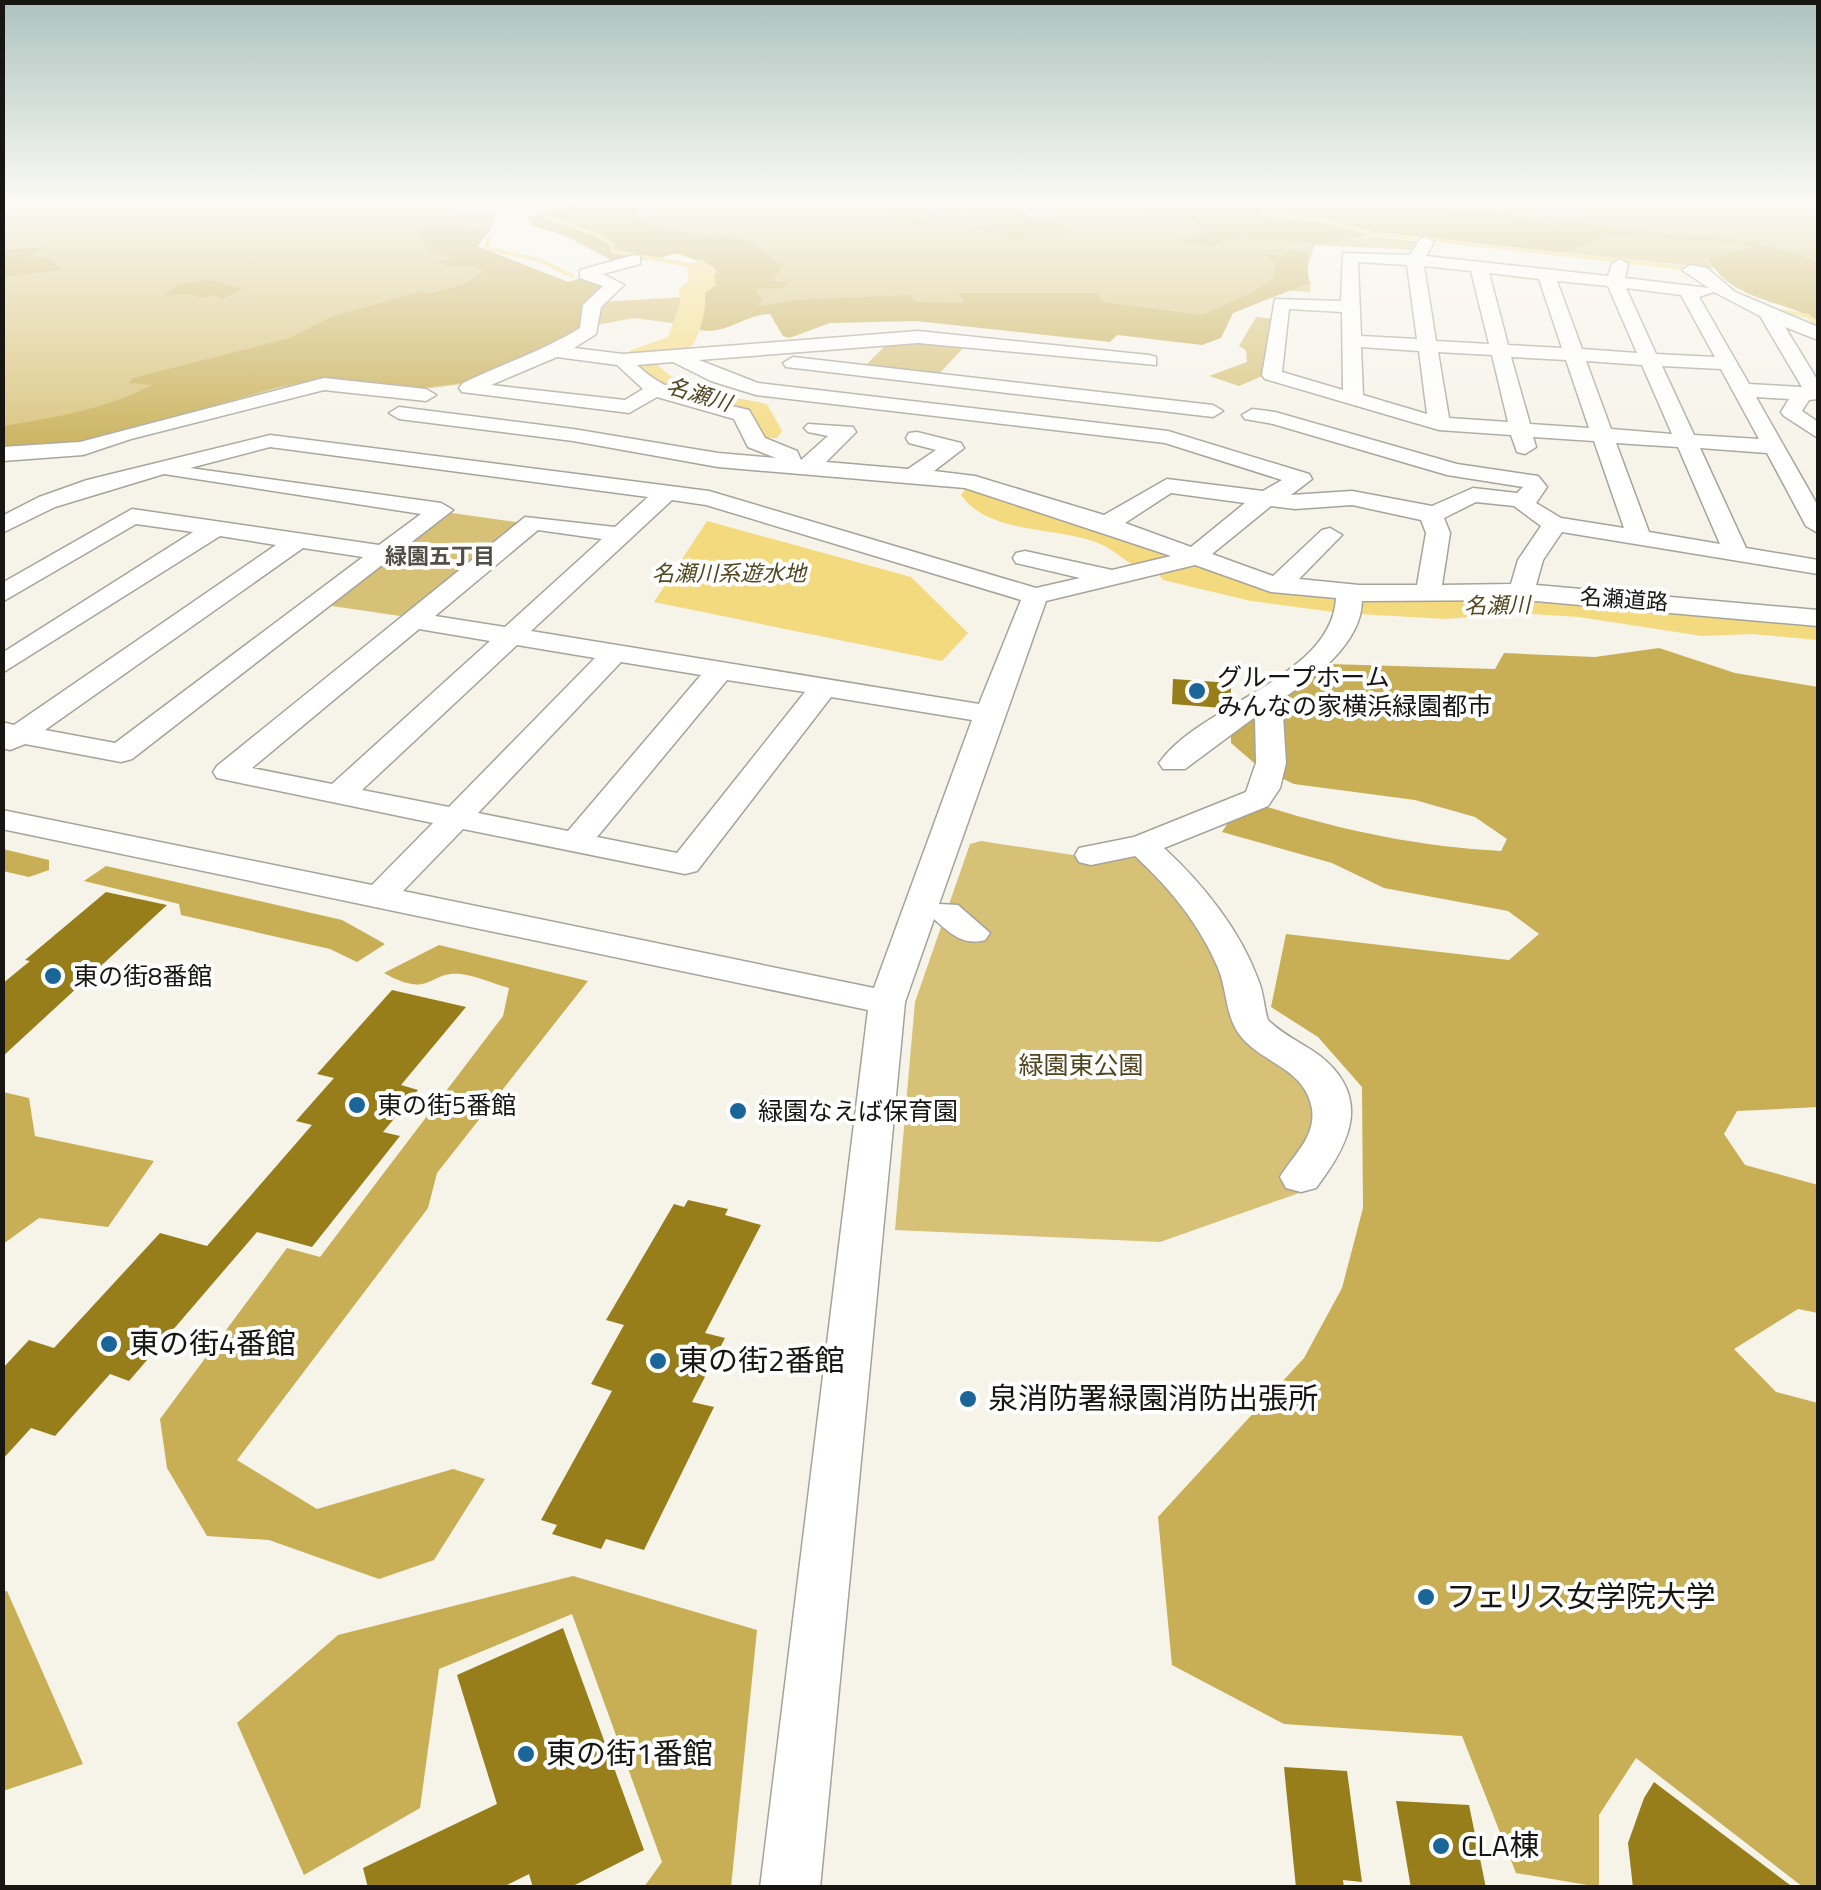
<svg xmlns="http://www.w3.org/2000/svg" width="1821" height="1890" viewBox="0 0 1821 1890" font-family="'Titillium Web','Noto Sans JP',sans-serif">
<style>
.green{fill:#d7c177}
.forest{fill:#c8ae54}
.water{fill:#f4da7f}
.lines{fill:none;stroke-linecap:round;stroke-linejoin:round}
.stream{stroke:#f4da7f;stroke-width:4}
.river{fill:#f4da7f;fill-rule:evenodd}
.building{fill:#977e1b}
.minor-casing{stroke:#a6a39a;stroke-width:3}
.minor{fill:#fff;fill-rule:evenodd}
.poi-dot{fill:#1a6699;stroke:#fff;stroke-width:4}
.labels{text-anchor:middle;stroke-width:8;stroke-linejoin:round;paint-order:stroke}
.far-water-label{font-size:22px;font-style:italic;fill:#534822;stroke:#fff}
.far-neighbourhood-label{font-size:22px;font-weight:bold;fill:#524f47;stroke:#fff}
.far-street-label{font-size:22px;fill:#171612;stroke:#fff}
.poi-label{font-size:25px;fill:#171612;stroke:#fff;text-anchor:start}
.park-label{font-size:25px;fill:#4f441d;stroke:#fff}
.near-poi-label{font-size:30px;fill:#171612;stroke:#fff;text-anchor:start}
</style>
<rect width="100%" height="100%" fill="#f6f3e9"/>
<!-- green -->
<g class="green">
<path d="M3 202H460L455 214 497 212 491 229 477 247 568 282 587 277 583 331 470 383 416 390 322 381 279 388 76 445 3 450Z"/>
<path d="M594 202H1818V288L1713 268 1374 233 1350 241 1369 236 1420 242 1416 250 1315 245 1303 279 1311 281 1310 292 1279 290 1224 313 1209 340 938 313 750 314C729 288 706 242 666 256Z"/>
<path d="M684 297 686 309 679 324 634 318 597 325 599 302Z"/>
<path d="M1256 317 1275 319 1267 374 1239 386 1209 376 1247 362 1246 350 1239 346Z"/>
<path d="M918 341 964 347 937 376 861 370 887 344Z"/>
<path d="M445 512 523 523 407 617 325 605Z"/>
<path d="M981 841 1099 859 1138 854 1149 857 1327 1111 1301 1176 1305 1191 1160 1242 895 1230 915 1002 970 844Z"/>
</g>
<!-- forest -->
<g class="forest">
<path d="M555 202H648L633 211C664 238 705 231 742 240 760 244 769 257 783 267L772 281 787 283 783 288 756 289 762 301 757 304 760 306 796 300 910 295 916 302 964 303 958 293H1098L1102 302 1202 315 1253 292 1273 278 1275 262 1259 253 1283 256 1292 249 1307 253 1309 283 1233 313 1221 338 1202 345 1117 335 1110 342 916 321 830 323 789 338 783 336 770 314C743 314 722 339 694 328L702 290 716 272 713 266 675 253 658 259 615 262 568 237 531 225 527 217 559 205Z"/>
<path d="M869 202H993V205L1026 210V220C1043 224 1060 220 1074 229L1064 231 1069 235 1010 240 999 232 970 229 992 222C975 209 964 213 945 217 937 218 926 214 919 213L914 216 939 221C904 233 896 216 869 202Z"/>
<path d="M1124 202H1349L1375 208 1441 202 1434 207 1543 219 1544 224 1554 225 1553 219C1576 218 1599 227 1621 229 1696 238 1745 233 1818 262V321C1785 300 1727 300 1709 258L1756 247 1741 242 1607 236 1565 253 1374 233 1322 243 1232 238 1212 247 1169 239 1187 240 1206 232 1197 222H1180L1185 216 1156 218Z"/>
<path d="M426 225 491 229 477 246 568 282 587 277 611 286 582 307 580 330 469 382 418 388 321 380 281 386 79 444 3 449V426C53 418 107 409 152 385L129 383 133 378 290 338 331 317 418 292 433 293 462 285 484 271 470 266H445L439 260 457 259 429 252 415 230Z"/>
<path d="M48 247 29 257 52 258 60 270 3 277V250Z"/>
<path d="M211 280 243 289 222 299 215 295 200 298 192 294 164 296 178 284Z"/>
<path d="M1659 648 1735 673 1818 687V1107L1737 1111 1724 1134 1745 1165 1818 1185V1313L1798 1309 1734 1349 1776 1392 1818 1403V1887H1803L1636 1758 1599 1815V1887L1516 1873 1462 1736 1284 1724 1172 1665 1158 1517 1304 1358 1342 1288 1363 1208 1362 1087 1318 1037 1271 1007 1286 934 1509 960 1539 934 1508 911 1384 888 1332 863 1222 832 1243 799C1325 827 1415 847 1501 851L1507 839 1475 817 1415 800 1294 784 1260 768 1231 743V727L1329 664 1495 669 1504 653 1595 657Z"/>
<path d="M3 849 49 860V870L29 877 3 871Z"/>
<path d="M106 866 342 920 385 944 357 962 330 949 181 915 179 904 84 881Z"/>
<path d="M439 945 588 981 437 1173 428 1208 237 1460 317 1509 453 1469 485 1479 434 1560 379 1579 269 1540 207 1536 167 1468 160 1419 287 1248 320 1257 503 1016 509 988C494 984 477 976 461 974 428 970 432 1000 384 973Z"/>
<path d="M3 1092 29 1098 35 1136 154 1161 108 1227 39 1218 3 1244Z"/>
<path d="M573 1576 757 1630 731 1887H644L662 1862 572 1614 439 1669 420 1808 304 1875 237 1723 338 1635Z"/>
<path d="M7 1591 83 1764 3 1791 2 1592Z"/>
</g>
<!-- water -->
<path class="water" d="M707 521 911 577 968 633 942 661 654 602Z"/>
<g class="lines">
<!-- stream -->
<g class="stream">
<path d="M574 202 543 213 544 216 597 235 613 245 612 251 700 267"/>
<path d="M1262 213 1320 220 1370 233 1694 269"/>
<path d="M489 239 486 248 539 260 572 276"/>
<path d="M1773 310 1808 316 1818 326"/>
</g>
<!-- river -->
<g class="river">
<path d="M700 259 713 267 716 285 705 293C707 307 700 341 688 349 679 355 665 357 655 361 680 394 730 395 767 404L782 431 777 438H755L744 418C700 410 645 401 625 357L629 351 668 337 680 303 679 289 689 281 687 267Z"/>
<path d="M978 485C994 489 1006 498 1022 504 1068 522 1136 515 1168 560L1165 563 1176 561 1251 579 1341 589 1446 595 1518 589 1579 593 1702 612 1752 610 1818 616V640L1752 634 1702 636 1579 617 1518 613 1446 619 1341 613 1251 601 1163 580 1157 572 1160 568C1136 574 1124 557 1105 546 1064 525 990 537 961 495L966 488Z"/>
</g>
</g>
<!-- building -->
<g class="building">
<path d="M1173 679 1231 683V702L1222 708 1172 704Z"/>
<path d="M106 892 167 905 2 1057V984L30 961 25 960Z"/>
<path d="M392 990 466 1007 401 1085 418 1090 383 1132 400 1136 312 1247 257 1232 129 1381 110 1374 55 1436 31 1428 2 1460V1369L29 1340 54 1348 160 1233 207 1246 312 1125 296 1121 334 1078 317 1074Z"/>
<path d="M688 1200 728 1209 725 1215 761 1225 705 1333 725 1338 692 1402 714 1407 644 1550 606 1539 601 1549 552 1534 557 1525 541 1520 612 1391 591 1384 624 1325 606 1320 674 1204 684 1207Z"/>
<path d="M563 1628 644 1850 569 1888H533L529 1874 501 1888H368L363 1868 497 1804 457 1675Z"/>
<path d="M1284 1767 1347 1771 1362 1882 1343 1880 1344 1888H1296Z"/>
<path d="M1654 1782 1794 1888H1633L1628 1843 1644 1798Z"/>
<path d="M1396 1801 1469 1805 1486 1888H1411Z"/>
</g>
<g class="lines">
<defs>
<g id="minor">
<path d="M1426 237 1434 242 1426 256 1608 276 1612 264 1620 259 1628 264 1625 278 1709 288 1682 270 1690 265 1707 268 1735 292 1818 327V340L1785 327 1818 381V399L1809 400 1802 411 1818 422V438L1784 416 1781 412 1789 399 1756 397 1818 506V533L1806 526 1767 453 1700 448 1746 548 1818 560V574L1562 532 1543 560 1536 585 1818 610V626L1523 600 1362 601C1361 644 1315 677 1282 699L1286 763 1280 788 1268 806 1164 848C1203 884 1241 931 1259 982 1264 995 1264 1008 1268 1020 1284 1036 1303 1043 1320 1056 1373 1098 1349 1145 1316 1188L1301 1192 1286 1188 1280 1177C1293 1155 1316 1137 1312 1109 1305 1067 1261 1064 1239 1034 1225 1014 1227 989 1218 968 1200 925 1169 887 1135 856L1091 865 1079 862 1075 855 1079 848 1134 837 1246 792 1256 763 1255 717 1185 769H1163L1159 763C1200 704 1332 678 1336 598L1271 592 1195 565 1046 601 939 904 958 905 990 933 985 940C962 946 950 933 934 919L905 1002 820 1888H760L868 1010 2 829V810L372 885 433 823 217 778 213 772 217 766 525 517 615 527 648 497 270 447 190 468 441 503 453 510 132 759 121 762 25 744 10 750 2 748V722L14 725 276 545 220 536 2 673V653L193 532 136 524 2 602V583L132 509 379 545 421 514 164 474 55 507 2 533V516L39 497 87 480 270 435 709 491 1036 588 1080 578 1016 563 1013 558 1016 553 1025 551 1112 570 1171 556 965 488 718 467 573 441 399 419 389 413 399 407 573 429 718 453 776 458 748 447 734 419 657 397 629 413 462 392 459 388 463 383C502 364 543 351 580 328L583 305 603 286 580 278V270L634 255 640 256V264L603 274 624 285 601 307 596 334 574 348 623 354 918 331 1149 355 1156 357V365L918 343 699 360 758 383 1168 431 1309 474 1312 479 1291 495 1352 491 1432 506 1473 488 1517 493 1523 487 1447 475 1273 424 1245 419 1242 415 1252 409 1275 412 1457 464 1538 476 1547 487 1536 503 1561 518 1624 528 1594 441 1533 437 1536 447 1525 454 1517 452 1511 435 1439 430 1265 379 1262 375 1275 299 1341 301 1343 253 1410 255 1420 239ZM1358 262 1407 265 1417 339 1361 336ZM1424 266 1471 271 1489 344 1436 341ZM1489 273 1539 279 1562 348 1508 345ZM1557 281 1608 286 1637 353 1582 349ZM1626 288 1681 295 1715 357 1656 354ZM1714 292 1760 316 1802 387 1749 384 1699 297ZM1289 309 1342 312 1343 390 1282 372ZM1361 347 1419 351 1427 414 1363 395ZM1438 352 1492 355 1508 422 1449 418ZM557 357 617 365 643 389 625 400 491 385ZM1511 357 1566 360 1589 428 1530 424ZM1586 361 1642 365 1672 434 1611 429ZM673 362 711 381 756 395 1165 443 1282 480 1263 491 1167 479 1104 515 975 476 934 471 964 448 961 443 917 432 909 433 906 438 909 443 936 450 908 469 826 462 856 432 853 427 808 424 804 428 808 432 828 436 801 460 797 451 765 438 749 410C709 400 669 396 637 365ZM1662 366 1721 369 1759 439 1694 435ZM1616 443 1678 447 1720 544 1649 532ZM1171 493 1245 503 1191 547 1125 523ZM672 500 706 505 1021 600 979 704 531 631ZM1476 502 1514 506 1541 526 1518 560 1511 584 1442 585 1450 533 1444 518ZM1352 505 1421 520 1426 533 1417 585H1359L1299 579 1342 535 1330 528 1322 530 1273 576 1212 554 1271 506 1295 509ZM538 530 602 539 505 627 435 616ZM303 548 363 557 115 743 45 730ZM419 629 490 641 332 784 252 768ZM517 645 595 658 449 807 362 790ZM621 662 701 675 568 831 478 813ZM727 680 805 692 677 853 597 837ZM831 697 972 720 874 988 403 891 463 829 685 874 697 871Z"/>
<path d="M793 357 1213 405 1223 411 1213 417 786 367 783 363Z"/>
<path d="M324 378 426 389 436 395 426 401 324 390 131 439 83 455 2 461V447L80 442Z"/>
</g>
</defs>
<!-- minor casing -->
<use href="#minor" class="minor-casing"/>
<!-- minor -->
<use href="#minor" class="minor"/>
</g>
<!-- sky -->
<linearGradient id="sky" x2="0" y2="1"><stop stop-color="#adc3be"/><stop offset="0.43" stop-color="#fbfaf5"/><stop offset="1" stop-color="#fbfaf5" stop-opacity="0"/></linearGradient>
<rect width="1821" height="467" fill="url(#sky)"/>
<!-- markers -->
<g class="poi-dot">
<circle cx="1197" cy="691" r="10"/>
<circle cx="53" cy="976" r="10"/>
<circle cx="357" cy="1105" r="10"/>
<circle cx="738" cy="1111" r="10"/>
<circle cx="109" cy="1344" r="10"/>
<circle cx="658" cy="1361" r="10"/>
<circle cx="968" cy="1399" r="10"/>
<circle cx="1426" cy="1597" r="10"/>
<circle cx="526" cy="1754" r="10"/>
<circle cx="1441" cy="1846" r="10"/>
</g>
<g class="labels">
<!-- far-water labels -->
<g class="far-water-label">
<text transform="translate(699 394) rotate(17)" y="8">名瀬川</text>
<text x="729" y="581">名瀬川系遊水地</text>
<text transform="translate(1497 605) rotate(-1)" y="8">名瀬川</text>
</g>
<!-- far-neighbourhood labels -->
<g class="far-neighbourhood-label">
<text x="440" y="564">緑園五丁目</text>
</g>
<!-- far-street labels -->
<g class="far-street-label">
<text transform="translate(1624 599) rotate(4)" y="8">名瀬道路</text>
</g>
<!-- poi labels -->
<g class="poi-label">
<text x="1217" y="686">グループホーム<tspan x="1217" dy="29">みんなの家横浜緑園都市</tspan></text>
<text x="73" y="985">東の街8番館</text>
<text x="377" y="1114">東の街5番館</text>
<text x="758" y="1120">緑園なえば保育園</text>
</g>
<!-- park labels -->
<g class="park-label">
<text x="1081" y="1074">緑園東公園</text>
</g>
<!-- near-poi labels -->
<g class="near-poi-label">
<text x="129" y="1354">東の街4番館</text>
<text x="678" y="1371">東の街2番館</text>
<text x="988" y="1409">泉消防署緑園消防出張所</text>
<text x="1446" y="1607">フェリス女学院大学</text>
<text x="546" y="1764">東の街1番館</text>
<text x="1461" y="1856">CLA棟</text>
</g>
</g>
<!-- border -->
<rect width="1821" height="1890" fill="none" stroke="#171612" stroke-width="10"/>
</svg>
